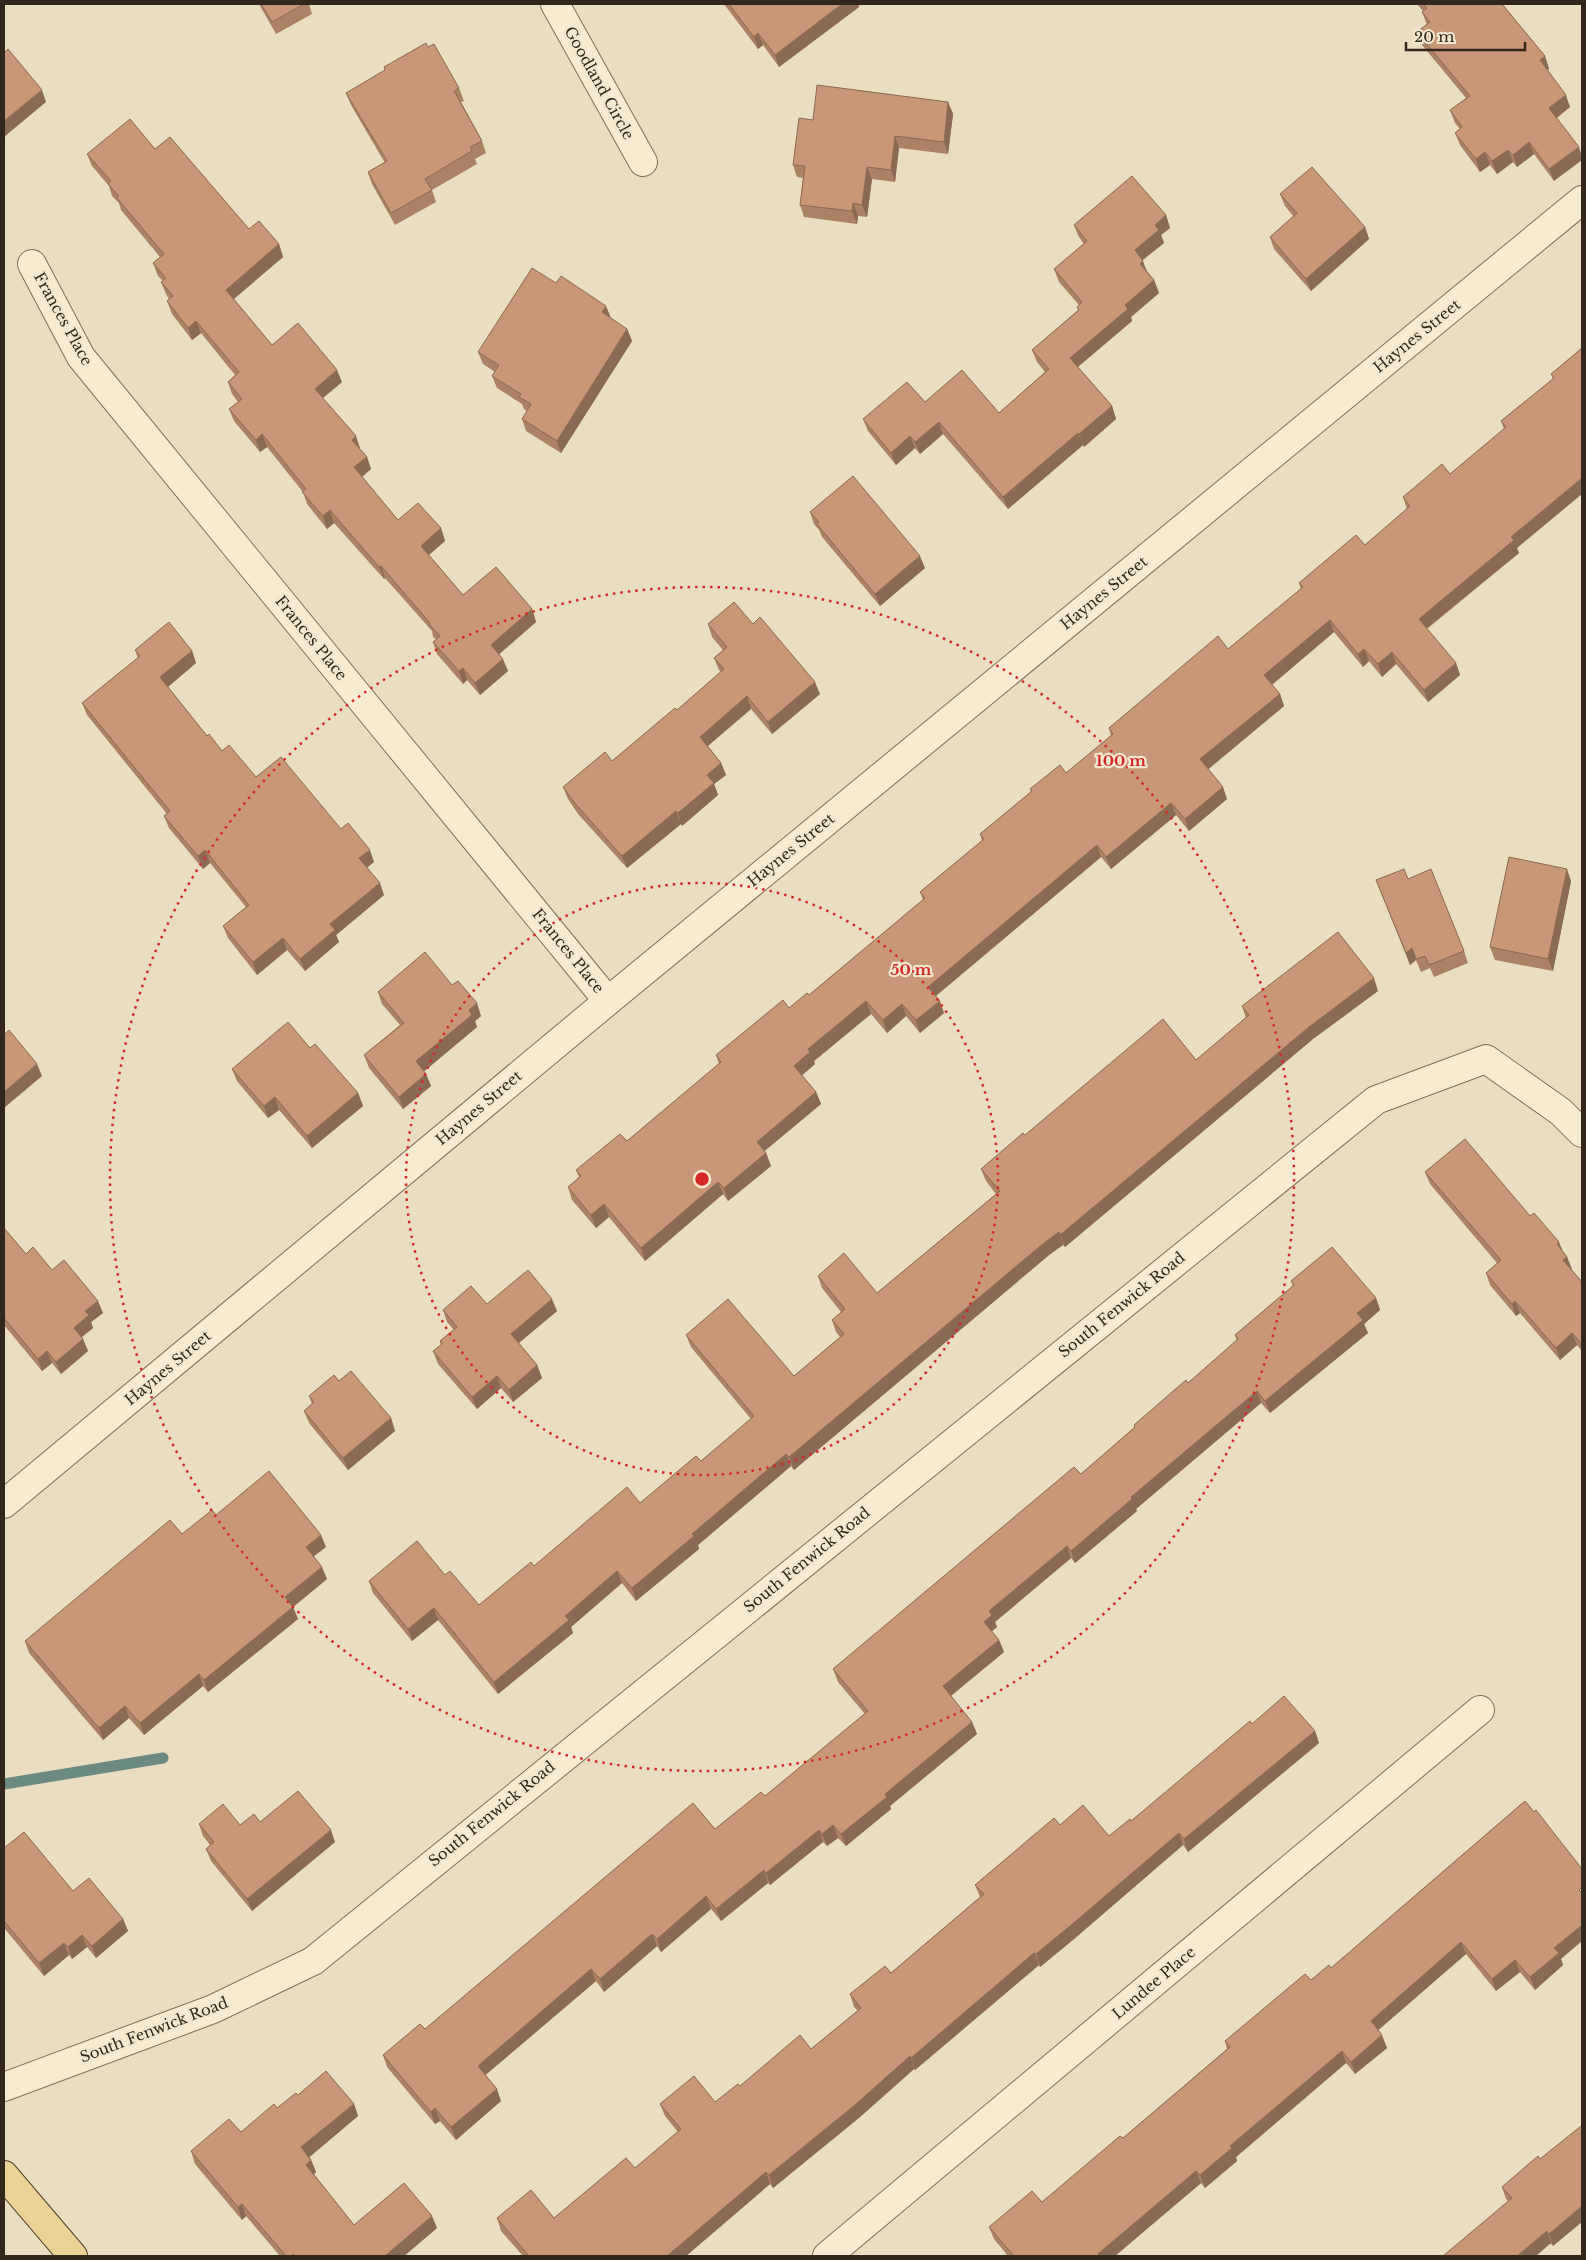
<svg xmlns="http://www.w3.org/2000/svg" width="1586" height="2260" viewBox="0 0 1586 2260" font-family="'Libre Baskerville',serif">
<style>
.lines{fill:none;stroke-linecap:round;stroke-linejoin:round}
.stream{stroke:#6a8a82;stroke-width:11}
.minor-casing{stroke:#836e59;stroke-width:30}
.major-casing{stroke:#503d2d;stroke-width:30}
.minor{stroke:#f7ebd2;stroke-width:28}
.major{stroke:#edd298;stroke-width:28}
.wall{fill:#ab8266}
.shaded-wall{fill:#8b6a53}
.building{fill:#c79777;stroke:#8b6a53}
.ring{fill:none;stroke:#d62828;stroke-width:2.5;stroke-dasharray:2.5 5}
.labels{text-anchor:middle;stroke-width:4.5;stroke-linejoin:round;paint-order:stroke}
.street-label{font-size:15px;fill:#33271c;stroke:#f3e8ce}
.centre{fill:#d62828;stroke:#f3e8ce;stroke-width:2.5}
.ring-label{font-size:15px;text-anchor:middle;font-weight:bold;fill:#d62828;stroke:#f3e8ce;stroke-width:4.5;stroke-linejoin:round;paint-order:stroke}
</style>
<rect width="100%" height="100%" fill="#ebddbf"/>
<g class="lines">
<!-- stream -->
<path class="stream" d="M4 1784 163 1758"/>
<defs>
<g id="minor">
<path d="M555 4 643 162"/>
<path d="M32 264 81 357 608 1001"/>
<path d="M4 1504 608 1001 1582 200"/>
<path d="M4 2087 213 2009 313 1961 1376 1100 1486 1059 1561 1112 1582 1133"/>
<path d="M827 2256 1480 1710"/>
</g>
<path id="major" d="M4 2175 73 2256"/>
</defs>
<!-- minor casing -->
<use href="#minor" class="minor-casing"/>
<!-- major casing -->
<use href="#major" class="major-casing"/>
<!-- minor -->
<use href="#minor" class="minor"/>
<!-- major -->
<use href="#major" class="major"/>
</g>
<!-- wall -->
<g class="wall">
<path d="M259 4H309L312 14 276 34Z"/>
<path d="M724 4H858L859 7 779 67 763 45 758 49Z"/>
<path d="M1417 4H1502L1545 56 1549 69 1547 70 1570 107 1557 118 1554 181 1534 154 1517 167 1513 162 1497 174 1490 165 1480 172 1460 145 1455 133 1460 129 1455 123 1450 110 1466 98 1422 45 1417 32 1427 25 1422 12 1423 11Z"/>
<path d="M384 67 459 88 464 101 461 102 482 141 486 153 475 159 477 164 432 190 436 202 395 225 372 184 368 172 385 163 351 105 346 93 385 71Z"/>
<path d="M948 102 953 114 948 154 899 148 895 182 872 179 867 217 858 216 857 224 804 217 800 205 803 178 797 177 793 165 813 120Z"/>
<path d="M155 149 249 229 279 244 283 257 234 299 272 345 342 382 323 398 360 449 367 457 371 469 362 477 398 520 441 528 445 541 429 555 463 595 532 609 536 622 499 654 508 671 480 695 467 680 463 684 437 654 433 642 436 639 433 637 432 631 385 578 384 579 334 523 327 529 307 504 303 492 267 447 260 452 234 421 229 409 238 402 232 394 228 382 235 375 201 333 192 340 172 314 167 301 169 299 166 294 161 282 163 281 158 276 153 263 160 257 121 210 119 203 112 196 109 186 92 166 87 154Z"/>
<path d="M1280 194 1365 227 1369 239 1311 291 1274 249 1270 237 1294 217 1285 206Z"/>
<path d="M1166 215 1170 228 1161 235 1164 243 1142 260 1147 271 1154 280 1159 293 1131 317 1132 321 1078 367 1112 406 1116 419 1084 447 1083 445 1008 509 943 434 920 454 915 448 896 465 868 431 863 419 925 402 999 413 1045 372 1037 362 1032 350 1078 310 1077 307 1079 305 1059 282 1054 269 1084 244 1079 237 1074 225Z"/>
<path d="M611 318 627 329 632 341 561 453 526 431 522 419 527 411 524 409 522 404 497 388 492 376 495 372 483 364 478 352Z"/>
<path d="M1582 348 1517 548 1519 553 1427 629 1456 663 1460 675 1428 702 1396 664 1382 677 1369 661 1363 667 1334 632 1272 685 1280 694 1284 706 1208 769 1227 799 1189 831 1176 815 1111 869 1101 857 936 996 944 1013 920 1033 906 1016 887 1033 871 1014 814 1061 815 1064 802 1075 816 1092 821 1104 764 1151 766 1153 771 1166 728 1201 723 1194 645 1261 609 1217 596 1228 572 1200 568 1187 579 1177 576 1170 627 1141 719 1064 716 1055 809 995 923 900 920 892 982 841 980 834 1031 792 1030 789 1066 773 1111 736 1109 728 1228 649 1301 589 1299 583 1365 545 1407 509 1403 497 1450 474 1504 429 1501 421 1553 379 1551 374Z"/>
<path d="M810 512 925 568 880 606 822 537 819 530 814 524Z"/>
<path d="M708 624H753L820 694 772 734 751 709 708 746 721 763 726 775 714 784 718 795 682 826 681 824 627 868 578 814 568 799 563 787 612 761 677 710 721 673 719 670 714 658 723 650 712 637Z"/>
<path d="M135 650 192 651 196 663 168 687 207 736 222 751 256 777 341 829 374 862 367 868 384 895 336 935 339 942 305 971 287 950 257 975 228 938 223 926 246 907 210 863 203 869 169 828 164 816 167 814 87 715 82 703 138 658Z"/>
<path d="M1408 879 1464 951 1468 963 1434 977 1430 968 1421 972 1416 960 1410 965 1376 880Z"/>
<path d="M1571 881 1553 971 1495 960 1490 947Z"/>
<path d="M452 985 481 1016 475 1021 477 1027 424 1071 426 1074 431 1086 403 1109 369 1068 364 1055 400 1025 382 1004 378 992Z"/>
<path d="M1378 991 1313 1039 1065 1247 1063 1245 1049 1255 794 1470 791 1466 698 1545 699 1549 636 1601 622 1583 571 1627 573 1633 498 1694 438 1620 412 1641 373 1593 369 1581 445 1575 479 1605 534 1566 640 1503 701 1461 751 1419 691 1347 686 1335 794 1376 840 1337 836 1332 832 1320 841 1312 822 1288 818 1276 877 1293 996 1194 986 1181 981 1169 1025 1135 1196 1060 1246 1018 1242 1006Z"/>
<path d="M310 1048 358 1093 363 1106 312 1148 279 1110 268 1118 237 1081 232 1069Z"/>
<path d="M1425 1172 1530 1216 1563 1252 1567 1257 1571 1269 1582 1282V1351L1577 1345 1560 1360 1520 1313 1516 1316 1490 1285 1486 1273 1497 1263 1430 1184Z"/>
<path d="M4 1228 26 1254 52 1270 103 1313 91 1322 93 1328 82 1337 88 1351 61 1374 52 1363 42 1371 4 1325Z"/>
<path d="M1291 1281 1376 1298 1380 1310 1364 1324 1368 1333 1270 1413 1261 1403 1136 1509 1137 1511 1075 1563 1071 1558 995 1622 997 1627 992 1631 999 1640 1004 1652 951 1696 972 1722 977 1734 890 1806 891 1809 846 1846 838 1838 827 1846 823 1842 770 1885 768 1883 721 1921 711 1909 661 1952 657 1946 604 1992 596 1981 485 2075 501 2101 456 2140 440 2121 435 2124 387 2067 383 2055 425 2029 715 1829 765 1796 865 1714 838 1682 833 1669 1081 1474 1135 1427 1134 1425 1188 1383 1237 1341 1235 1335 1293 1286Z"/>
<path d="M487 1304 557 1311 519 1343 537 1365 542 1378 513 1402 501 1388 477 1409 438 1364 433 1351 441 1345 440 1341 454 1330 447 1322 443 1310Z"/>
<path d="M309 1396 391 1418 395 1431 348 1470 309 1423 304 1411 312 1404Z"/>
<path d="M216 1515 326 1547 314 1556 327 1579 293 1607 298 1619 208 1692 203 1686 144 1735 129 1718 103 1740 29 1653 25 1641 182 1534Z"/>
<path d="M1252 1724 1315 1731 1319 1743 1188 1852 1183 1845 1074 1939 1040 1967 1039 1965 915 2070 914 2069 860 2117 773 2188 770 2184 686 2256H523L501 2231 497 2218H554L635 2168 678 2132 665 2116 660 2104 715 2102 740 2086 811 2049 858 2011 854 2007 850 1994 891 1973 980 1897 975 1885 1060 1825 1109 1836 1131 1821Z"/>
<path d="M1525 1801 1561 1959 1563 1965 1535 1990 1520 1972 1496 1991 1466 1954 1378 2030 1387 2048 1355 2074 1346 2063 1236 2157 1237 2161 1205 2188 1201 2183 1115 2256H1008L994 2239 989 2227 1042 2202 1123 2138 1227 2049 1225 2041 1311 1980 1331 1968Z"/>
<path d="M199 1824 240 1825 335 1842 252 1911 211 1861 206 1849 210 1845 203 1836Z"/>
<path d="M4 1848 73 1891 123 1919 128 1931 96 1958 87 1947 72 1959 69 1955 44 1976 4 1928Z"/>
<path d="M298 2095 354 2104 358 2116 309 2157 311 2160 316 2172 314 2174 354 2225 437 2228 404 2256H280L246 2216 242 2220 195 2164 191 2151 241 2132Z"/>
<path d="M1538 2156 1553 2246 1506 2199 1502 2187Z"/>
</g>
<!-- shaded-wall -->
<g class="shaded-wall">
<path d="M842 4H858L859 7 779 67 775 55Z"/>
<path d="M758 33 763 45 758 49 754 37Z"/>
<path d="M1545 56 1549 69 1544 72 1540 60Z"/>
<path d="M42 90 46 102 4 137V121Z"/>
<path d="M1566 95 1570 107 1553 120 1549 108Z"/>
<path d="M948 102 953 114 948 154 944 142Z"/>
<path d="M895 136 899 148 895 182 891 170Z"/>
<path d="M1529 142 1534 154 1517 167 1513 155Z"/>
<path d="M1579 147 1582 157V160L1554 181 1549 169Z"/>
<path d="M1508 150 1513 162 1497 174 1492 161Z"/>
<path d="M1485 152 1490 165 1480 172 1476 159Z"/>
<path d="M867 167 872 179 867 217 862 205Z"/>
<path d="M853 203 858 216 857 224 852 211Z"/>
<path d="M1166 215 1170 228 1161 235 1164 243 1139 263 1135 250 1155 225Z"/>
<path d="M1365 227 1369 239 1311 291 1306 279Z"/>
<path d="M279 244 283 257 230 302 226 290Z"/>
<path d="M1143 261 1147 273 1140 264Z"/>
<path d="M1154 280 1159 293 1131 317 1132 321 1074 370 1070 358 1125 305Z"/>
<path d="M606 306 611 318 602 312Z"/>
<path d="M196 321 201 333 192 340 188 328Z"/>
<path d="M627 329 632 341 561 453 557 441Z"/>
<path d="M337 370 342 382 319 401 315 389Z"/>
<path d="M1112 406 1116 419 1084 447 1079 434Z"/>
<path d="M939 422 943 434 920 454 915 442Z"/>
<path d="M1078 433 1083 445 1008 509 1003 497Z"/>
<path d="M262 434 267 447 260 452 256 440Z"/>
<path d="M356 436 360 448 356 452 352 440Z"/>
<path d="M910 436 915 448 896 465 891 453Z"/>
<path d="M367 457 371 469 359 479 354 467Z"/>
<path d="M1582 478V494L1517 548 1519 553 1423 631 1419 619 1511 537Z"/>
<path d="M330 510 334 523 327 529 323 516Z"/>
<path d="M441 528 445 541 425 558 421 546Z"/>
<path d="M920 556 925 568 880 606 875 594Z"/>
<path d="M381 566 385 578 384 579 379 567Z"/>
<path d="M532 609 536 622 496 657 491 645Z"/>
<path d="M1330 620 1334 632 1268 688 1264 675Z"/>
<path d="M1364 649 1369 661 1363 667 1358 654Z"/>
<path d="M192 651 196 663 164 690 160 677Z"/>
<path d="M1392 652 1396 664 1382 677 1378 664Z"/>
<path d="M503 659 508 671 480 695 475 683Z"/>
<path d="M1456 663 1460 675 1428 702 1424 690Z"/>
<path d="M463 668 467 680 463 684 459 671Z"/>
<path d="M815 682 820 694 772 734 768 722Z"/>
<path d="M1280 694 1284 706 1205 772 1200 759Z"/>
<path d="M747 696 751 709 704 749 700 737Z"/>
<path d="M721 763 726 775 714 784 718 795 682 826 678 813 707 775Z"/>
<path d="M1223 787 1227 799 1189 831 1185 819Z"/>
<path d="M1171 803 1176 815 1111 869 1106 857Z"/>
<path d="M676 811 681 824 627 868 622 856Z"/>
<path d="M1097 845 1101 857 932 999 928 987Z"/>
<path d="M205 850 210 863 203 869 198 856Z"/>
<path d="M370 850 374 862 363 870 359 858Z"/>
<path d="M1567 869 1571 881 1553 971 1548 959Z"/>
<path d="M380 883 384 895 336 935 339 942 305 971 300 959 330 924Z"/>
<path d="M283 938 287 950 257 975 253 962Z"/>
<path d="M1412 948 1416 960 1410 965 1406 953Z"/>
<path d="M1374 978 1378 991 1313 1039 1065 1247 1060 1235 1309 1027Z"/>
<path d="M866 1001 871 1014 814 1061 815 1064 799 1078 794 1066 808 1049Z"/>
<path d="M940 1001 944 1013 920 1033 916 1020Z"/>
<path d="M477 1003 481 1016 475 1021 477 1027 421 1074 416 1061Z"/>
<path d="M902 1004 906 1016 887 1033 883 1020Z"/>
<path d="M37 1064 42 1076 4 1108V1092Z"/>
<path d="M426 1074 431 1086 403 1109 399 1097Z"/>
<path d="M816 1092 821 1104 761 1154 757 1142Z"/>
<path d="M358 1093 363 1106 312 1148 307 1136Z"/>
<path d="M275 1097 279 1110 268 1118 264 1106Z"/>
<path d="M766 1153 771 1166 728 1201 724 1188Z"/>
<path d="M718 1182 723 1194 645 1261 641 1248Z"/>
<path d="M604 1204 609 1217 596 1228 591 1215Z"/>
<path d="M1059 1232 1063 1245 1049 1255 794 1470 789 1457 1044 1243Z"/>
<path d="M1559 1242 1564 1254 1557 1244Z"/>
<path d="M1567 1257 1572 1269 1568 1272 1563 1260Z"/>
<path d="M1376 1298 1380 1310 1364 1324 1368 1333 1270 1413 1265 1401 1357 1313Z"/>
<path d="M552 1299 557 1311 515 1346 511 1334Z"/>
<path d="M98 1301 103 1313 91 1322 93 1328 78 1340 74 1328 85 1311Z"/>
<path d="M1515 1301 1520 1313 1516 1316 1512 1304Z"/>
<path d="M1572 1333 1577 1345 1560 1360 1556 1348Z"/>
<path d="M83 1339 88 1351 61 1374 56 1362Z"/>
<path d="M47 1351 52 1363 42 1371 38 1359Z"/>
<path d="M537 1365 542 1378 513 1402 509 1390Z"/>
<path d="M497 1376 501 1388 477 1409 472 1397Z"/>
<path d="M1257 1391 1261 1403 1136 1509 1137 1511 1075 1563 1071 1551 1131 1497Z"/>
<path d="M391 1418 395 1431 348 1470 343 1458Z"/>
<path d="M786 1454 791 1466 698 1545 699 1549 636 1601 632 1588 692 1534Z"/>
<path d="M321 1535 326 1547 310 1559 306 1547Z"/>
<path d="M1067 1546 1071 1558 995 1622 997 1627 989 1634 984 1622 989 1611Z"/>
<path d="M322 1567 327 1579 293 1607 298 1619 208 1692 204 1680 285 1597Z"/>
<path d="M617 1571 622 1583 571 1627 573 1633 498 1694 494 1682 565 1616Z"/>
<path d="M434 1608 438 1620 412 1641 408 1629Z"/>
<path d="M999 1640 1004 1652 948 1698 943 1686Z"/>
<path d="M199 1674 203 1686 144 1735 140 1723Z"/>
<path d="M125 1706 129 1718 103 1740 99 1728Z"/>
<path d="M972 1722 977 1734 890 1806 891 1809 846 1846 841 1834 885 1794Z"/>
<path d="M1315 1731 1319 1743 1188 1852 1184 1839Z"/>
<path d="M833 1825 838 1838 827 1846 822 1834Z"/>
<path d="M331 1830 335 1842 252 1911 247 1899Z"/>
<path d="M819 1830 823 1842 770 1885 766 1873Z"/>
<path d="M1179 1833 1183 1845 1074 1939 1040 1967 1036 1954Z"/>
<path d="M764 1870 768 1883 721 1921 716 1909Z"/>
<path d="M706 1896 711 1909 661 1952 657 1939Z"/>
<path d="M123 1919 128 1931 96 1958 92 1946Z"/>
<path d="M1582 1925V1941L1561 1959 1563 1965 1535 1990 1530 1977 1554 1948Z"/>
<path d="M652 1934 657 1946 604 1992 600 1979Z"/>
<path d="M82 1935 87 1947 72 1959 68 1947Z"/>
<path d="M1461 1942 1466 1954 1375 2033 1371 2021Z"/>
<path d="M64 1943 69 1955 44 1976 39 1963Z"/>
<path d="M1034 1953 1039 1965 915 2070 911 2058Z"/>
<path d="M1515 1960 1520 1972 1496 1991 1492 1979Z"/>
<path d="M591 1969 596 1981 482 2078 478 2066Z"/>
<path d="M1382 2035 1387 2048 1355 2074 1351 2062Z"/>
<path d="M1342 2051 1346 2063 1236 2157 1237 2161 1205 2188 1200 2175 1230 2146Z"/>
<path d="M910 2056 914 2069 860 2117 773 2188 769 2175Z"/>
<path d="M497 2089 501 2101 456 2140 451 2127Z"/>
<path d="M354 2104 358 2116 306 2160 301 2147Z"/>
<path d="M435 2108 440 2121 435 2124 431 2112Z"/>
<path d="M311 2160 316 2172 311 2177 306 2165Z"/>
<path d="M1196 2171 1201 2183 1115 2256H1099L1098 2254Z"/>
<path d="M766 2172 770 2184 686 2256H667Z"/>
<path d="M242 2204 246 2216 242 2220 238 2207Z"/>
<path d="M1582 2206V2222L1553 2246 1549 2234Z"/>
<path d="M432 2216 437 2228 404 2256H385Z"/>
<path d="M1547 2231 1551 2243 1536 2256H1517Z"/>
</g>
<!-- building -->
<g class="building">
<path d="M261 4H304L272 22Z"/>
<path d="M729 4H842L775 55 758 33 754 37Z"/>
<path d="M1423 4H1502L1545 56 1540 60 1566 95 1549 108 1579 147 1549 169 1529 142 1513 155 1508 150 1492 161 1485 152 1476 159 1455 133 1462 127 1450 110 1470 96 1417 32 1430 22 1422 12 1427 8Z"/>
<path d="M426 43 428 47 434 44 459 88 454 91 482 141 470 147 472 151 425 179 432 190 391 213 368 172 387 161 346 93 385 70 384 67Z"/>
<path d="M8 49 42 90 4 121V53Z"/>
<path d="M817 85 948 102 944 142 895 136 891 170 867 167 862 205 853 203 852 211 800 205 805 166 793 165 799 118 813 120Z"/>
<path d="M130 119 155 149 170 137 249 229 259 221 279 244 226 290 272 345 298 323 337 370 315 389 356 436 352 440 367 457 354 467 398 520 418 503 441 528 421 546 463 595 496 567 532 609 491 645 503 659 475 683 463 668 459 671 433 642 440 636 429 624 430 623 381 566 379 567 330 510 323 516 302 492 306 489 262 434 256 440 229 409 242 399 228 382 239 372 196 321 188 328 167 301 173 296 161 282 166 278 153 263 164 254 117 198 119 196 108 184 111 181 87 154Z"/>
<path d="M1312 167 1365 227 1306 279 1270 237 1297 213 1280 194Z"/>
<path d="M1132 176 1166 215 1155 225 1159 230 1135 250 1143 261 1140 264 1154 280 1125 305 1128 309 1070 358 1112 406 1079 434 1078 433 1003 497 939 422 915 442 910 436 891 453 863 419 907 382 925 402 962 370 999 413 1049 369 1032 350 1079 310 1077 307 1082 302 1054 269 1087 241 1074 225Z"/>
<path d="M532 268 556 283 561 276 606 306 602 312 627 329 557 441 522 419 531 404 519 397 521 394 492 376 499 365 478 352Z"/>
<path d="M1582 348V478L1511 537 1514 540 1419 619 1456 663 1424 690 1392 652 1378 664 1364 649 1358 654 1330 620 1264 675 1280 694 1200 759 1223 787 1185 819 1171 803 1106 857 1097 845 928 987 940 1001 916 1020 902 1004 883 1020 866 1001 808 1049 810 1052 794 1066 816 1092 757 1142 766 1153 724 1188 718 1182 641 1248 604 1204 591 1215 568 1187 581 1176 576 1170 620 1134 627 1141 721 1062 716 1055 783 1000 789 1008 807 993 809 995 925 898 920 892 984 839 980 834 1032 791 1030 789 1060 765 1066 773 1113 734 1109 728 1218 636 1228 649 1303 587 1299 583 1356 535 1365 545 1410 506 1403 497 1442 464 1450 474 1506 427 1501 421 1554 378 1551 374Z"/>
<path d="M853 476 920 556 875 594 817 524 819 522 810 512Z"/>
<path d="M734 602 753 624 760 617 815 682 768 722 747 696 700 737 721 763 707 775 714 783 678 813 676 811 622 856 573 801 563 787 605 752 612 761 675 708 677 710 724 669 714 658 727 647 708 624Z"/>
<path d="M169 622 192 651 160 677 207 736 209 734 222 751 229 745 256 777 281 757 341 829 348 823 370 850 359 858 380 883 330 924 335 930 300 959 283 938 253 962 223 926 249 905 205 850 198 856 164 816 170 811 82 703 140 656 135 650Z"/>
<path d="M1509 857 1567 869 1548 959 1490 947Z"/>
<path d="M1404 869 1408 879 1431 869 1464 951 1429 965 1425 956 1416 959 1412 948 1406 953 1376 880Z"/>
<path d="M1338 932 1374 978 1309 1027 1060 1235 1059 1232 1044 1243 789 1457 786 1454 692 1534 694 1536 632 1588 617 1571 565 1616 569 1620 494 1682 434 1608 408 1629 369 1581 417 1541 445 1575 450 1571 479 1605 531 1562 534 1566 627 1487 640 1503 696 1456 701 1461 754 1416 686 1335 728 1299 794 1376 844 1334 832 1320 845 1309 818 1276 844 1253 877 1293 1000 1191 981 1169 1023 1133 1025 1135 1163 1019 1196 1060 1249 1015 1242 1006Z"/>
<path d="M425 952 452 985 458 981 477 1003 469 1010 472 1015 416 1061 426 1074 399 1097 364 1055 404 1023 378 992Z"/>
<path d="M288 1022 310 1048 315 1044 358 1093 307 1136 275 1097 264 1106 232 1069Z"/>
<path d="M9 1030 37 1064 4 1092V1035Z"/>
<path d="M1465 1139 1530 1216 1534 1213 1559 1242 1557 1244 1567 1257 1563 1260 1582 1282V1344L1572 1333 1556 1348 1515 1301 1512 1304 1486 1273 1501 1260 1425 1172Z"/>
<path d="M4 1228 26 1254 33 1247 52 1270 64 1260 98 1301 85 1311 89 1315 74 1328 83 1339 56 1362 47 1351 38 1359 4 1318Z"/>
<path d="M1332 1247 1376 1298 1357 1313 1363 1320 1265 1401 1257 1391 1131 1497 1132 1499 1071 1551 1067 1546 989 1611 992 1615 984 1622 999 1640 943 1686 972 1722 885 1794 887 1797 841 1834 833 1825 822 1834 819 1830 766 1873 764 1870 716 1909 706 1896 657 1939 652 1934 600 1979 591 1969 478 2066 497 2089 451 2127 435 2108 431 2112 383 2055 420 2024 425 2029 693 1803 715 1829 761 1792 765 1796 868 1711 833 1669 1074 1467 1081 1474 1135 1427 1134 1425 1186 1380 1188 1383 1238 1339 1235 1335 1294 1285 1291 1281Z"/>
<path d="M528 1270 552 1299 511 1334 537 1365 509 1390 497 1376 472 1397 433 1351 442 1344 440 1341 457 1327 443 1310 471 1286 487 1304Z"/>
<path d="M351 1371 391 1418 343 1458 304 1411 314 1402 309 1396 334 1375 339 1381Z"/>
<path d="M269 1471 321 1535 306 1547 322 1567 285 1597 293 1607 204 1680 199 1674 140 1723 125 1706 99 1728 25 1641 170 1520 182 1534 212 1510 216 1515Z"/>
<path d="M1284 1696 1315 1731 1184 1839 1179 1833 1070 1926 1036 1954 1034 1953 911 2058 910 2056 855 2105 769 2175 766 2172 667 2256H529L497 2218 531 2190 554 2218 626 2158 635 2168 681 2129 660 2104 694 2076 715 2102 738 2084 740 2086 800 2035 811 2049 861 2008 850 1994 885 1966 891 1973 984 1894 975 1885 1054 1818 1060 1825 1083 1805 1109 1836 1130 1819 1131 1821 1250 1721 1252 1724Z"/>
<path d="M298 1791 331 1830 247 1899 206 1849 214 1842 199 1824 223 1804 240 1825 254 1814 260 1822Z"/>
<path d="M1525 1801 1534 1812 1536 1810 1582 1869V1887L1579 1890 1582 1893V1925L1554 1948 1559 1953 1530 1977 1515 1960 1492 1979 1461 1942 1371 2021 1382 2035 1351 2062 1342 2051 1230 2146 1232 2148 1200 2175 1196 2171 1098 2254 1100 2256H1014L989 2227 1032 2191 1042 2202 1120 2136 1123 2138 1230 2047 1225 2041 1305 1974 1311 1980 1329 1965 1331 1968Z"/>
<path d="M24 1832 73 1891 89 1878 123 1919 92 1946 82 1935 68 1947 64 1943 39 1963 4 1921V1848Z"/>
<path d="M326 2071 354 2104 301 2147 311 2160 306 2165 354 2225 404 2183 432 2216 385 2256H295L293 2254 291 2256H286L242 2204 238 2207 191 2151 229 2119 241 2132 274 2104 277 2108 296 2093 298 2095Z"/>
<path d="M1581 2126 1582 2127V2206L1549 2234 1547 2231 1517 2256H1443L1512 2198 1502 2187 1538 2156 1540 2159Z"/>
</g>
<!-- distance rings -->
<g class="ring">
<circle cx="702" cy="1179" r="296"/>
<circle cx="702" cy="1179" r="592"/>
</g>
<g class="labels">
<!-- street labels -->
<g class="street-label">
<text transform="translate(599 83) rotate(61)" y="5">Goodland Circle</text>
<text transform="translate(63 319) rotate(61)" y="5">Frances Place</text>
<text transform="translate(1417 336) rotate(-39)" y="5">Haynes Street</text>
<text transform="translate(1104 593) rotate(-39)" y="5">Haynes Street</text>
<text transform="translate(311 638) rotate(51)" y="5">Frances Place</text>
<text transform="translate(791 850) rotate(-39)" y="5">Haynes Street</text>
<text transform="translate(568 951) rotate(51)" y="5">Frances Place</text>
<text transform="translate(479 1108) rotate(-40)" y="5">Haynes Street</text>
<text transform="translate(1122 1305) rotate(-39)" y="5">South Fenwick Road</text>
<text transform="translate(168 1368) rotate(-40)" y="5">Haynes Street</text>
<text transform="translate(807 1560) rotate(-39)" y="5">South Fenwick Road</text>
<text transform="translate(492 1814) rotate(-39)" y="5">South Fenwick Road</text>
<text transform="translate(1154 1983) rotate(-40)" y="5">Lundee Place</text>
<text transform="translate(154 2030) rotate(-21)" y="5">South Fenwick Road</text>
</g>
</g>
<circle cx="702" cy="1179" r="8" class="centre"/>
<g class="ring-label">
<text x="1121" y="766">100 m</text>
<text x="911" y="975">50 m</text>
</g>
<!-- border -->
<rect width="1586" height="2260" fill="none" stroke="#33271c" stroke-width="10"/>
<!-- scale -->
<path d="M1406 42v8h119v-8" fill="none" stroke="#33271c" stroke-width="2.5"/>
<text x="1414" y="42" font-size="15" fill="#33271c" stroke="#f3e8ce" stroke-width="4" paint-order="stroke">20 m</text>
</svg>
